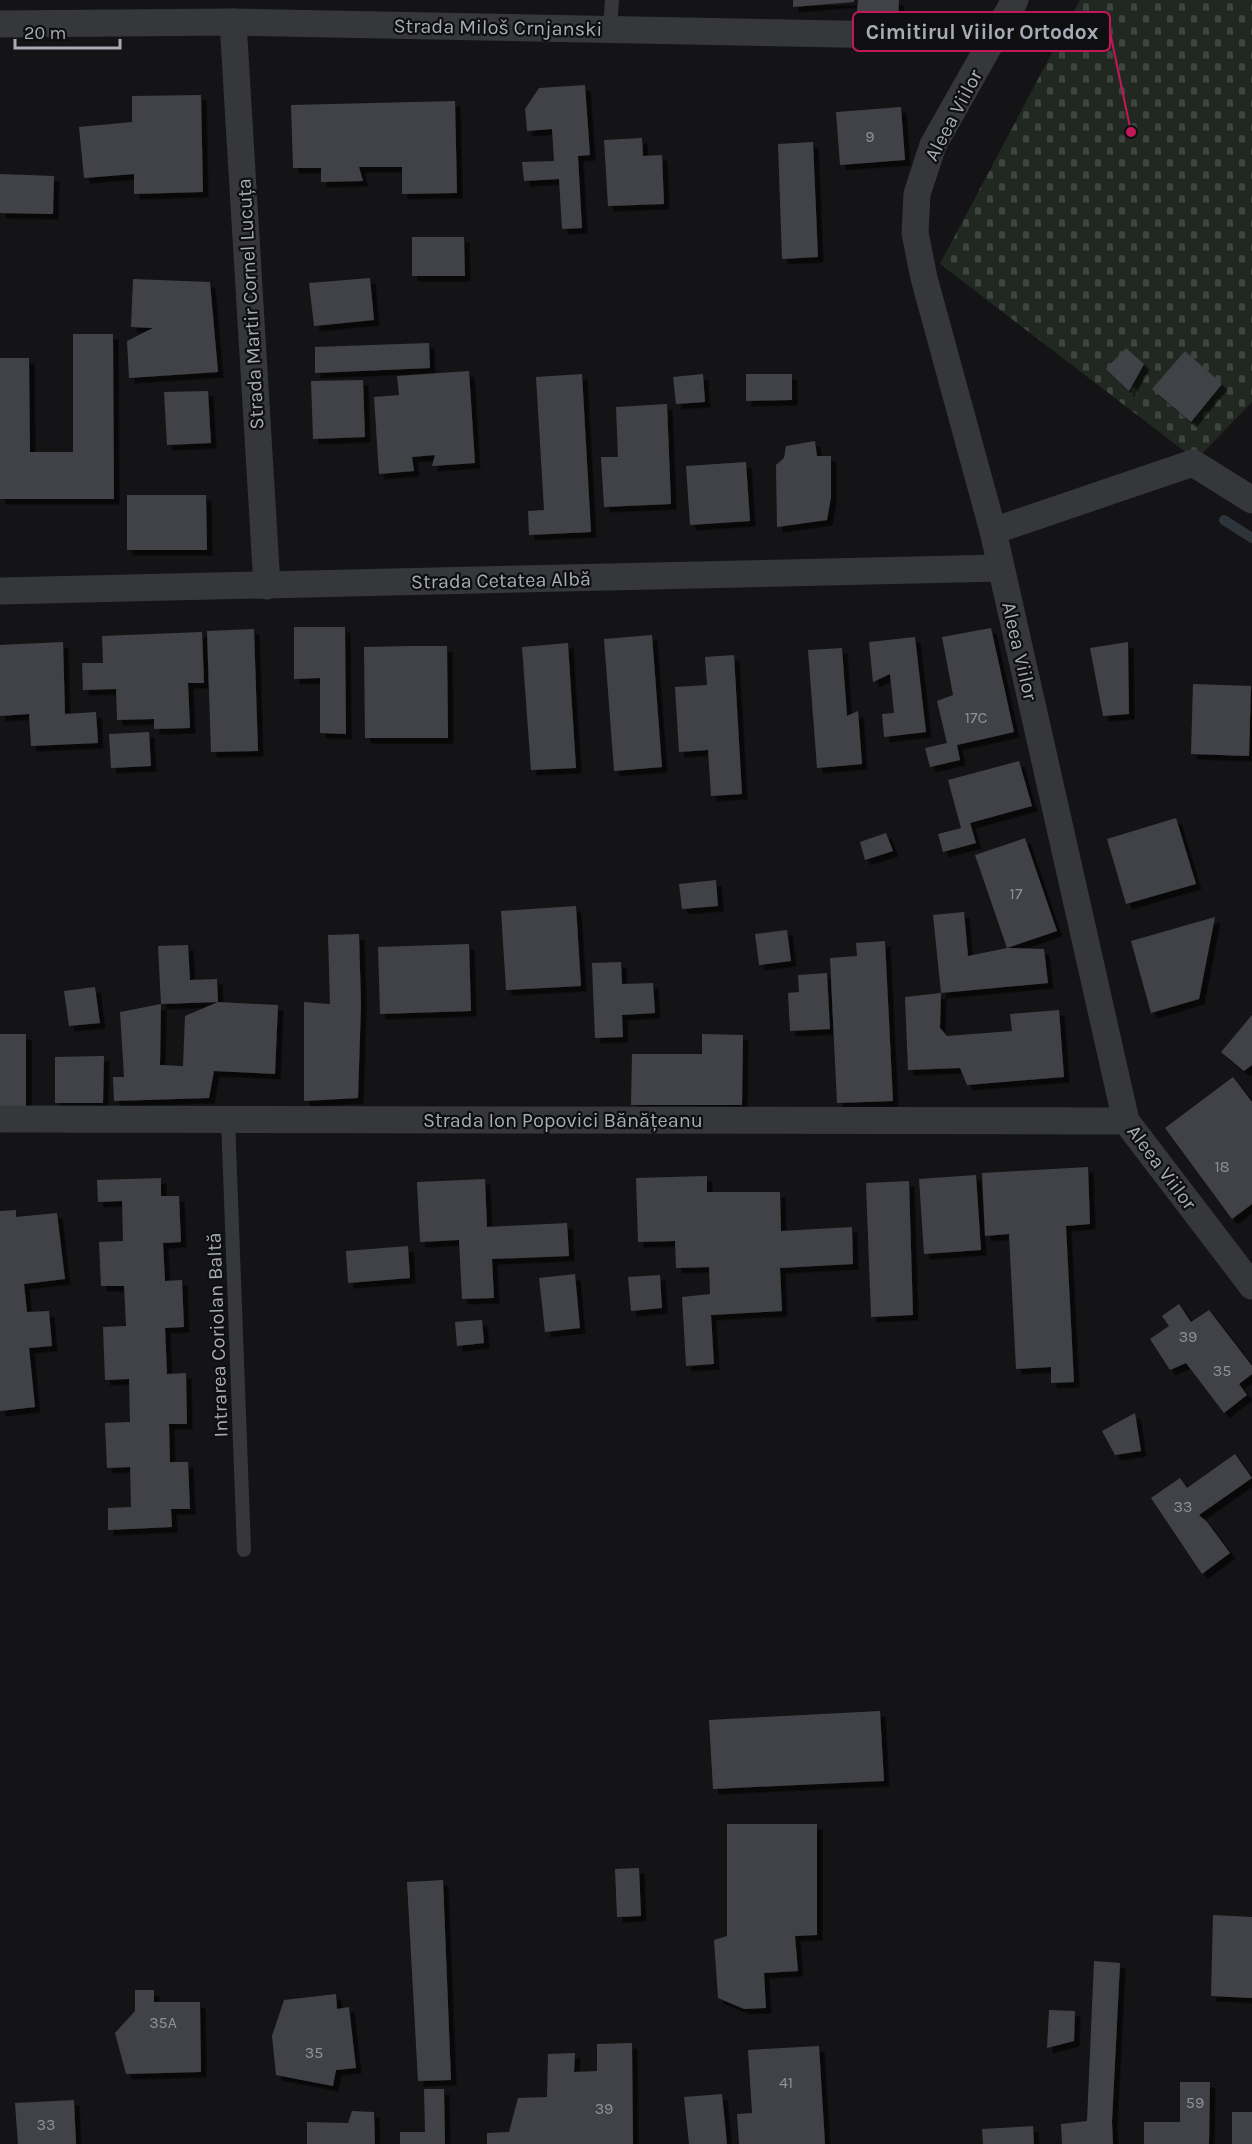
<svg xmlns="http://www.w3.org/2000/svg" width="1252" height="2144" viewBox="0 0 1252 2144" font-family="Karla,sans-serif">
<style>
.cemetery{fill:url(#cemetery-stones)}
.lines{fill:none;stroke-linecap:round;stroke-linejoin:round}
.stream{stroke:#2d353b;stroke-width:10}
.building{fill:#414246;filter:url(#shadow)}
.service{stroke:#35373a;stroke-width:14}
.minor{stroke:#35373a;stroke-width:27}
.labels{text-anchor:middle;stroke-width:4.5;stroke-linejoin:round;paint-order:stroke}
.number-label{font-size:16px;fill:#8e9299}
.street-label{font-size:20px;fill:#a7acb5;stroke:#0f0f11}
.leader{fill:none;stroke:#c2185b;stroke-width:2}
.callout-dot{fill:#c2185b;stroke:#0f0f11;stroke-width:2}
.callout{fill:#0f0f11;stroke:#c2185b;stroke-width:2}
.callout-label{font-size:21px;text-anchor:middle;font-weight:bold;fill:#a7acb5}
</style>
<defs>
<pattern id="cemetery-stones" width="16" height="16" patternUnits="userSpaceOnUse" patternTransform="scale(1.5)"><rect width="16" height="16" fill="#212821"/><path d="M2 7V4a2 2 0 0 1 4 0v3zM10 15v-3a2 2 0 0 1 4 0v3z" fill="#3e443f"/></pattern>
<filter id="shadow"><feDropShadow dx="5.5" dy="5.5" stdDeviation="0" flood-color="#0009"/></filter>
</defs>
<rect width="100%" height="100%" fill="#141416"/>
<!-- cemetery -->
<path class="cemetery" d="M1080 0H1252V402L1196 460 940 264Z"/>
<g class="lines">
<!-- stream -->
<path class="stream" d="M1224 520 1252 538"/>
</g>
<!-- building -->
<g class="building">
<path d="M793 0H854V2L793 7Z"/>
<path d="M858 0H899L898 26 856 23Z"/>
<path d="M585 85 590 155 578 156 582 228 562 229 559 179 524 181 522 162 554 161 552 129 527 131 525 109 539 88Z"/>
<path d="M201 95 203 192 134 194V174L84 178 79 127 132 122V96Z"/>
<path d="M455 101 457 193 402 194V167H359L363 181 321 182V168H293L291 105Z"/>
<path d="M901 107 905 160 840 165 836 112Z"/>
<path d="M642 138 643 156 662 155 664 204 608 206 604 140Z"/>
<path d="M813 142 818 257 782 259 778 144Z"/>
<path d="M0 174 54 176 53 214 0 213Z"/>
<path d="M412 237H464L465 276H412Z"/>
<path d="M370 278 374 320 314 326 309 283Z"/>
<path d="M133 279 210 282 218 372 129 378 127 341 153 328 131 327Z"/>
<path d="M73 334H113L114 499H0V358H29L30 452H73Z"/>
<path d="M429 343 430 368 315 373V347Z"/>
<path d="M1126 348 1144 364 1129 391 1106 369Z"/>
<path d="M1185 351 1222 384 1191 422 1152 389Z"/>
<path d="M469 371 475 463 432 466 435 455 412 457 414 471 379 474 374 397 399 395 397 376Z"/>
<path d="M582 374 591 532 529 535 528 511 544 510 536 377Z"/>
<path d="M703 374 705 402 676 404 673 377Z"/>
<path d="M746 374H792V400L746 401Z"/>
<path d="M363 380 365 437 313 439 311 381Z"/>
<path d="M208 391 211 443 167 445 164 392Z"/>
<path d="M667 404 671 504 604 507 601 457H618L616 407Z"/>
<path d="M815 441 817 456H831V497L827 520 777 527 776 465 784 458 786 446Z"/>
<path d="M746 462 750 521 690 525 686 466Z"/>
<path d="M127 495H206L207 550H127Z"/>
<path d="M294 627H345L346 734 320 733V678L294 679Z"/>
<path d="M991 628 1014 732 957 745 960 760 930 767 925 748 947 743 937 701 953 695 942 637Z"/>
<path d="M254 629 258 751 211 752 207 631Z"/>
<path d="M202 632 204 683H188L190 728 154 729V719L117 720 116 689 83 690 82 663H103L102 636Z"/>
<path d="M652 635 662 767 614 771 604 639Z"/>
<path d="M915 637 926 732 884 737 882 714 894 713 890 674 873 682 869 642Z"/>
<path d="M63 642 65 714 96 712 98 743 31 746 29 714 0 716V645Z"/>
<path d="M1128 642 1129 714 1103 716 1090 648Z"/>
<path d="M568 643 576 768 531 770 522 647Z"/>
<path d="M409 646H447L448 738H365L364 647Z"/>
<path d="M842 648 847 716 858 711 862 764 817 768 808 650Z"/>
<path d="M734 655 742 794 711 796 708 750 679 752 675 687 707 685 705 657Z"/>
<path d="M1193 684 1251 686 1249 756 1191 754Z"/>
<path d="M149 732 151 766 111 768 109 734Z"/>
<path d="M1019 761 1032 806 970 823 976 843 943 852 938 834 961 828 948 780Z"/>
<path d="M1176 818 1196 884 1126 904 1107 839Z"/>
<path d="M886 833 893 851 865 860 860 842Z"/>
<path d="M1025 838 1057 931 1007 948 975 855Z"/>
<path d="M716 880 718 906 682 909 679 884Z"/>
<path d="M576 906 581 986 506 990 501 911Z"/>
<path d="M964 912 968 956 1007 948 1044 949 1048 983 941 993 933 915Z"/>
<path d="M1215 917 1199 999 1151 1013 1131 941Z"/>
<path d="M787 930 791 961 759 965 755 934Z"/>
<path d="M359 934 361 1004 358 1098 304 1101V1002L330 1004 328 935Z"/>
<path d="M885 941 893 1101 837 1103 830 958 857 956 856 943Z"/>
<path d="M469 944 471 1011 380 1014 378 947Z"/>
<path d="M188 945 190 980 217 979 218 1002 278 1005 275 1074 214 1071 209 1098 114 1101 113 1077H124L120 1012 161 1004 160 1065 183 1066 185 1016 218 1002 161 1004 158 946Z"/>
<path d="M621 962 622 984 653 983 655 1013 622 1015 623 1037 595 1038 592 963Z"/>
<path d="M827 973 830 1029 790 1031 788 993 799 992 798 975Z"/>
<path d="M95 987 100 1023 69 1026 64 991Z"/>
<path d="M941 993 940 1028 947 1036 1012 1031 1010 1014 1059 1010 1064 1077 967 1085 960 1068 908 1070 905 997Z"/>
<path d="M1252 1015V1065L1244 1071 1221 1052Z"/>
<path d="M0 1034H26V1106L0 1107Z"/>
<path d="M702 1034 743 1035 742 1105H631L632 1054H702Z"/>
<path d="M104 1056 103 1103H55V1057Z"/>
<path d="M1233 1077 1252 1102V1204L1232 1219 1165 1128Z"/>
<path d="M1088 1167 1090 1224 1066 1226 1074 1382 1051 1383V1367L1016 1369 1009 1234 985 1236 982 1173Z"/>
<path d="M976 1175 981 1250 924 1254 919 1179Z"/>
<path d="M707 1176V1192H780L781 1231 852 1227 853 1264 780 1268 782 1311 711 1315 714 1364 686 1366 682 1297 710 1294 709 1267 676 1268 675 1241 638 1242 636 1178Z"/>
<path d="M161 1178V1196H179L181 1242 163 1243 165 1281 182 1280 184 1327 165 1328 167 1374 186 1373 187 1424H169L170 1462H188L190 1509H171L172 1527 108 1530V1508L131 1507 130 1467 107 1468 105 1423 130 1422 129 1379 105 1380 103 1327 126 1326 125 1305 124 1286H101L99 1242 123 1241 122 1201 98 1202 97 1180Z"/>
<path d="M485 1179 487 1227 567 1223 569 1256 492 1259 494 1298 462 1299 459 1240 420 1242 417 1182Z"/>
<path d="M909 1181 913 1315 871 1317 866 1183Z"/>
<path d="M16 1210V1217L57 1213 65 1279 24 1284 27 1312 49 1311 52 1346 29 1348 35 1407 0 1411V1211Z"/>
<path d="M408 1246 410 1278 348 1283 346 1251Z"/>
<path d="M575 1274 580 1328 545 1332 539 1278Z"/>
<path d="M660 1275 662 1308 631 1311 628 1277Z"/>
<path d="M1179 1304 1191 1322 1209 1310 1252 1366V1374L1239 1384 1247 1395 1224 1413 1186 1363 1170 1370 1150 1339 1169 1326 1162 1316Z"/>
<path d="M482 1320 484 1343 457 1346 455 1322Z"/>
<path d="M1135 1413 1141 1451 1115 1455 1102 1431Z"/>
<path d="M1235 1454 1252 1478 1199 1515 1207 1522 1230 1553 1202 1574 1151 1498 1180 1478 1187 1488Z"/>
<path d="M880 1711 884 1781 713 1789 709 1720Z"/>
<path d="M727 1824H817V1935L795 1936 798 1971 764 1973 766 2008 744 2009 718 1998 714 1940 727 1936Z"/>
<path d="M639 1868 641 1916 617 1917 615 1869Z"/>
<path d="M443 1880 451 2080 418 2081 407 1882Z"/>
<path d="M1213 1915 1252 1917V1998L1211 1996Z"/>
<path d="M1094 1961 1120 1963 1112 2122 1113 2144H1062L1061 2124 1087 2121Z"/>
<path d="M135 1990H154V2002H200L201 2072 126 2074 115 2033 135 2011Z"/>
<path d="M336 1994 337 2009 349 2007 356 2068 336 2070 333 2086 276 2075 272 2036 284 2000Z"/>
<path d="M1049 2010 1075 2011 1074 2041 1047 2048Z"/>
<path d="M632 2043 633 2144H487V2133L509 2132 518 2098 547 2097 548 2054 575 2053 574 2072 597 2071V2044Z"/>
<path d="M819 2046 825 2144H739L737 2114 752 2113 748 2050Z"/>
<path d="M1180 2082H1210L1209 2144H1144V2122H1180Z"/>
<path d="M424 2089H444L445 2144H400V2132H425Z"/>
<path d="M722 2094 727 2144H689L684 2097Z"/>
<path d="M74 2100 76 2144H18L15 2103Z"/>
<path d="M352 2111 374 2112 375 2144H307V2122L348 2123Z"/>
<rect x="1232" y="2112" width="20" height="32"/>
<path d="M1033 2126 1034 2144H983L982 2129Z"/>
</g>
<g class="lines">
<!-- service -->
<g class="service">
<path d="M610 29 612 0"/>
<path d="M228 1119 244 1550"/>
</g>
<!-- minor -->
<g class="minor">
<path d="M1015 0 933 145 917 194 915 233 924 278 993 531 1126 1121 1252 1286"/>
<path d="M233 22 267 586"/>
<path d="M0 24 233 22 996 37"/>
<path d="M993 531 1193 463 1252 500"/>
<path d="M0 591 1001 568"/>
<path d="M0 1119 1126 1121"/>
</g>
</g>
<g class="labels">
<!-- number labels -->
<g class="number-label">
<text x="870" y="142">9</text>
<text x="976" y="723">17C</text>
<text x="1016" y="899">17</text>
<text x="1222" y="1172">18</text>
<text x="1188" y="1342">39</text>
<text x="1222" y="1376">35</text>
<text x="1183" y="1512">33</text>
<text x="163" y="2028">35A</text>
<text x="314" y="2058">35</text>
<text x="786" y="2088">41</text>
<text x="1195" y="2108">59</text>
<text x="604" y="2114">39</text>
<text x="46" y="2130">33</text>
</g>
<!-- street labels -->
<g class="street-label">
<text transform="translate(498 27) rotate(1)" y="7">Strada Miloš Crnjanski</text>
<text transform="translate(953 115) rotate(-62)" y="7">Aleea Viilor</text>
<text transform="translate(250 304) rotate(-93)" y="7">Strada Martir Cornel Lucuța</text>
<text transform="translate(501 580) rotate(-1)" y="7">Strada Cetatea Albă</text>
<text transform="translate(1020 651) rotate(77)" y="7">Aleea Viilor</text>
<text x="563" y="1127">Strada Ion Popovici Bănățeanu</text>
<text transform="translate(1162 1167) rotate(53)" y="7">Aleea Viilor</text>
<text transform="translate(217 1335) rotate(-92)" y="7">Intrarea Coriolan Baltă</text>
</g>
</g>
<!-- callouts -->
<path class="leader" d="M1131 132L1110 32"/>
<circle class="callout-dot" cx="1131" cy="132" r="6"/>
<rect class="callout" x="853" y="12" width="257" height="39" rx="6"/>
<g class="callout-label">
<text x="982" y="39">Cimitirul Viilor Ortodox</text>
</g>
<!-- scale -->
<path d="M15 39v9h105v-9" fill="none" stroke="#a7acb5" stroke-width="3"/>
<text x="24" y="39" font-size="18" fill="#a7acb5" stroke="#0f0f11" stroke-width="4.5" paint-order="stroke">20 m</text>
</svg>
